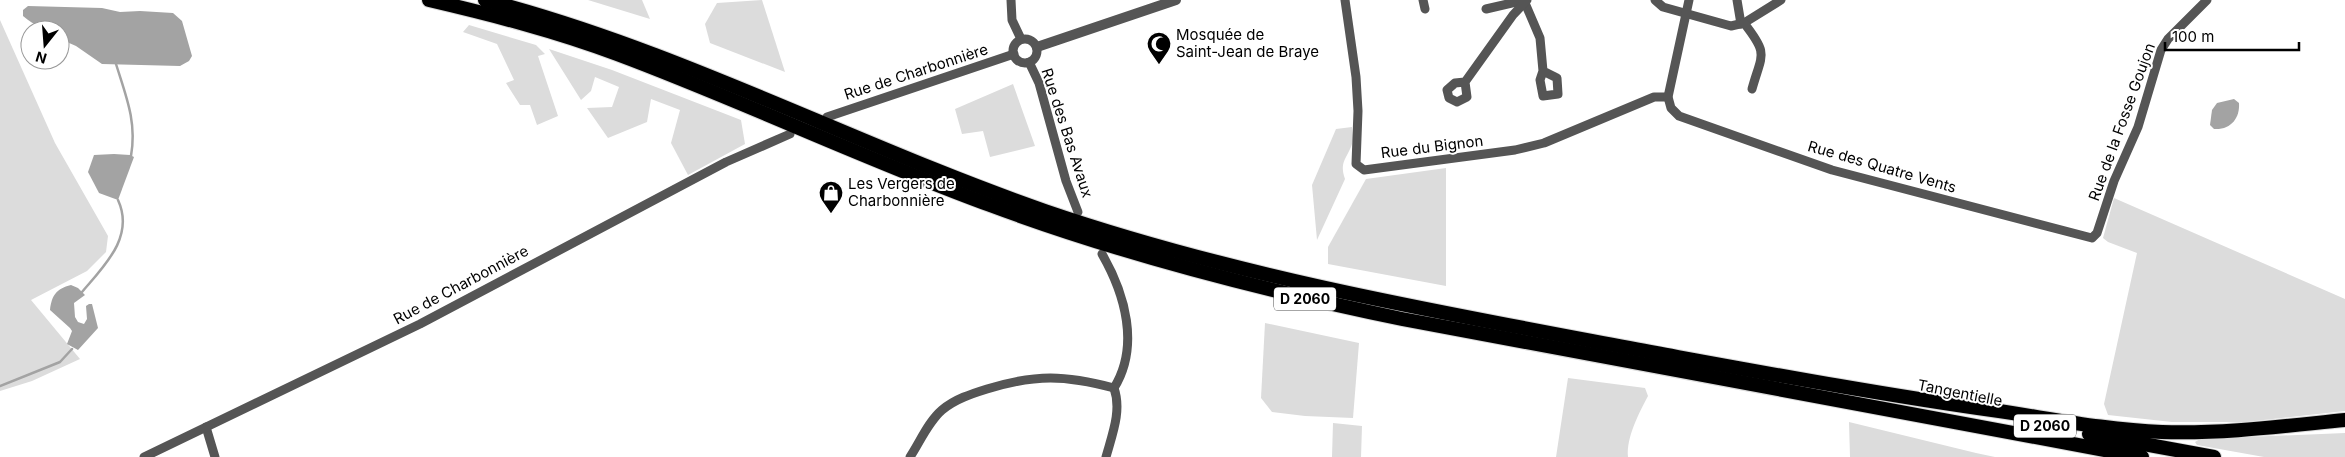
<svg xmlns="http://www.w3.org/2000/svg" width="2345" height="457" viewBox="0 0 2345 457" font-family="Inter,sans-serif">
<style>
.green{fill:#dcdcdc}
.water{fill:#a3a3a3}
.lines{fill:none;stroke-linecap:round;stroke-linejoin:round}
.stream{stroke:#a3a3a3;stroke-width:2.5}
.trunk-casing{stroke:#dbdbdb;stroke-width:16}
.minor{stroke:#555;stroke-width:9}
.tertiary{stroke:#555;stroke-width:10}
.trunk{stroke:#000;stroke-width:14}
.labels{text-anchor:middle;stroke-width:4;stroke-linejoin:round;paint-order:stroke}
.shield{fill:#fff;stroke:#4c4c4c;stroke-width:1}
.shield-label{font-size:14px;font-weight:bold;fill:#000}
.poi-label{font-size:15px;fill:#000;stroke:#fff;text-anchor:start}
.street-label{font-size:15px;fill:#000;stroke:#fff}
</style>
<rect width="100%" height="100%" fill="#fff"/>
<!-- green -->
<g class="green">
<path d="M588 0H642L650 19Z"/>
<path d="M762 0 785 72 710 43 705 24 717 3Z"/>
<path d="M0 20 55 143 108 236 106 252 87 271 31 300 80 359 32 381 0 391Z"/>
<path d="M469 25 536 45 545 54 538 56 558 116 537 125 530 105H520L506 83 514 80 497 44 463 32Z"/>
<path d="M549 49 612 70 741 120 745 144 688 175 671 143 680 110 651 99 647 122 608 138 587 108 612 107 619 87 595 77 591 91 581 100Z"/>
<path d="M1013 84 1035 146 990 157 983 131 962 134 955 109Z"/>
<path d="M1352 127C1352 132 1354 139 1352 144 1347 159 1339 161 1345 179L1317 240 1312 185 1336 129Z"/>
<path d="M1446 168V286L1328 264V247L1366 179Z"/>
<path d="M2114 198 2345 299V411L2246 422H2172L2108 415 2104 404 2137 253 2108 242 2103 238Z"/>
<path d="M1265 323 1359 343 1353 418 1305 416 1272 412 1261 398Z"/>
<path d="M1568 378 1645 388 1648 396C1639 413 1626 438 1628 457H1556Z"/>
<path d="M1849 422 1976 453 1995 457H1850Z"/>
<path d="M1333 423 1362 426 1361 457H1332Z"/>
<path d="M2345 433V457H2264L2197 445 2195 442 2200 439Z"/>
</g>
<!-- water -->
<g class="water">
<path d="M28 6 102 8 120 12 140 11 173 13 182 21 192 56 189 61 180 66 102 64 76 46 60 39V30C45 30 35 26 23 16V10Z"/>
<path d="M2234 99 2239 103C2240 118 2231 130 2214 129L2210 125 2212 110 2217 103Z"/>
<path d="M114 154 130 155 134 157 118 200 99 193 88 172 94 155Z"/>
<path d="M71 285 78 288 85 295 74 303 75 317 78 322 84 324 87 319 86 306 89 304H92L98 328 78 350 67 344 72 331 70 328 50 310C52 295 56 289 71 285Z"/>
</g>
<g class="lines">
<!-- stream -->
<g class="stream">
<path d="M116 64C126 96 137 122 131 156"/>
<path d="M82 292C104 266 135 237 118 200"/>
<path d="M0 386 60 362 72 349"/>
</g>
<defs>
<g id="trunk">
<path d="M429 0C493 15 556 31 617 54 743 101 864 159 990 205 1124 255 1262 290 1402 319L2142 457"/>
<path d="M485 0C679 50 857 146 1045 211 1244 279 1450 314 1656 353 1771 374 1884 395 1999 411 2053 419 2107 430 2162 432 2223 434 2284 426 2345 420"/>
<path d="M2089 434 2214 457"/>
</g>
</defs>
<!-- trunk casing -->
<use href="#trunk" class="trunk-casing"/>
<!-- minor -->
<g class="minor">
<path d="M1011 0 1012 20 1021 39"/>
<path d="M1345 0 1356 77 1358 111 1356 164 1364 170 1515 150 1544 143 1654 97H1668"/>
<path d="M1423 0 1425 9"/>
<path d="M1655 0 1663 7 1731 26 1744 23 1781 0"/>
<path d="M1689 0 1668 97 1671 108 1679 116 1832 170 2092 238 2097 233 2114 181 2138 127 2161 50 2168 39 2207 0"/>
<path d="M1737 0 1741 24"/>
<path d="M1486 9 1516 2 1525 3 1540 38 1543 71 1540 80 1543 96 1558 94 1557 78 1543 71"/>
<path d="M1744 23C1769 55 1762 53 1752 89"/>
<circle cx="1025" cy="51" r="12"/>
<path d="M1029 62 1039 83 1066 181 1078 212"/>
<path d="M1465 82 1467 97 1457 102 1449 98 1447 90 1455 83 1465 82 1513 15 1527 0"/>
<path d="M827 117 1014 54"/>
<path d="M1102 254C1125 294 1140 346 1114 388"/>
<path d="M206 427 215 457"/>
<path d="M144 457 420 324 726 162 790 134"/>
<path d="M910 457C920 442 928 422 942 410 955 399 971 394 987 389 1036 374 1065 375 1114 388"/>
<path d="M1106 457C1112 435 1122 411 1114 388"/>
</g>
<!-- tertiary -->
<path class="tertiary" d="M1037 47 1176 0"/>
<!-- trunk -->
<use href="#trunk" class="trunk"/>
</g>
<!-- icons -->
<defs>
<symbol id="mosque-pin" viewBox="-11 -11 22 30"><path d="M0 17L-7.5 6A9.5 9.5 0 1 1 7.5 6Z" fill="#000" stroke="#fff"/><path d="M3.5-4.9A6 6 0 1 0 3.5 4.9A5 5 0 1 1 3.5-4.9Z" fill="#fff"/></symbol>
<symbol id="shop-pin" viewBox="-11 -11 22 30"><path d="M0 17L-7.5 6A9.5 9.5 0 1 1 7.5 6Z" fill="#000" stroke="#fff"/><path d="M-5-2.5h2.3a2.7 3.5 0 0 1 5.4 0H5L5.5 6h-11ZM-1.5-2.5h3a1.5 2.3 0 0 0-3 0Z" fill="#fff"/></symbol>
</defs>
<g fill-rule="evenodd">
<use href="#mosque-pin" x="1145" y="30" width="28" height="38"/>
<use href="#shop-pin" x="817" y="179" width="28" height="38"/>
</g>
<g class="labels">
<!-- shield labels -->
<g class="shield">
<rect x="1274" y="287.5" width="62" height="23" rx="4"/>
<rect x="2014" y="414.5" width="62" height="23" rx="4"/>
</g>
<g class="shield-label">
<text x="1305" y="304">D 2060</text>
<text x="2045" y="431">D 2060</text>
</g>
<!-- poi labels -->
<g class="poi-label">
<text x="1176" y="40">Mosquée de<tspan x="1176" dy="17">Saint-Jean de Braye</tspan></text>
<text x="848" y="189">Les Vergers de<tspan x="848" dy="17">Charbonnière</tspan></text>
</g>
<!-- street labels -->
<g class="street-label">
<text transform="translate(916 72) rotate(-18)" y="5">Rue de Charbonnière</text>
<text transform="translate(2122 122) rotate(-70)" y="5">Rue de la Fosse Goujon</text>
<text transform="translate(1067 133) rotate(72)" y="5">Rue des Bas Avaux</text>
<text transform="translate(1432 147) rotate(-7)" y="5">Rue du Bignon</text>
<text transform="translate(1882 167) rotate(16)" y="5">Rue des Quatre Vents</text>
<text transform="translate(461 285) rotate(-28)" y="5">Rue de Charbonnière</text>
<text transform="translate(1960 393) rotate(11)" y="5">Tangentielle</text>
</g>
</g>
<!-- north arrow -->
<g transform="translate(45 45) rotate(197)"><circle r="24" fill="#ffffff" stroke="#999999"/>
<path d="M0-4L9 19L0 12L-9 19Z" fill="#000000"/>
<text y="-8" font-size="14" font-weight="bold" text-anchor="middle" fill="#000000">N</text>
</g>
<!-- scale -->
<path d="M2165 42v8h134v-8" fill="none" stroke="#000000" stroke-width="2.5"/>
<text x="2172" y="42" font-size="15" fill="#000000" stroke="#ffffff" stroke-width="4" paint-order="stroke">100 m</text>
</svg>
